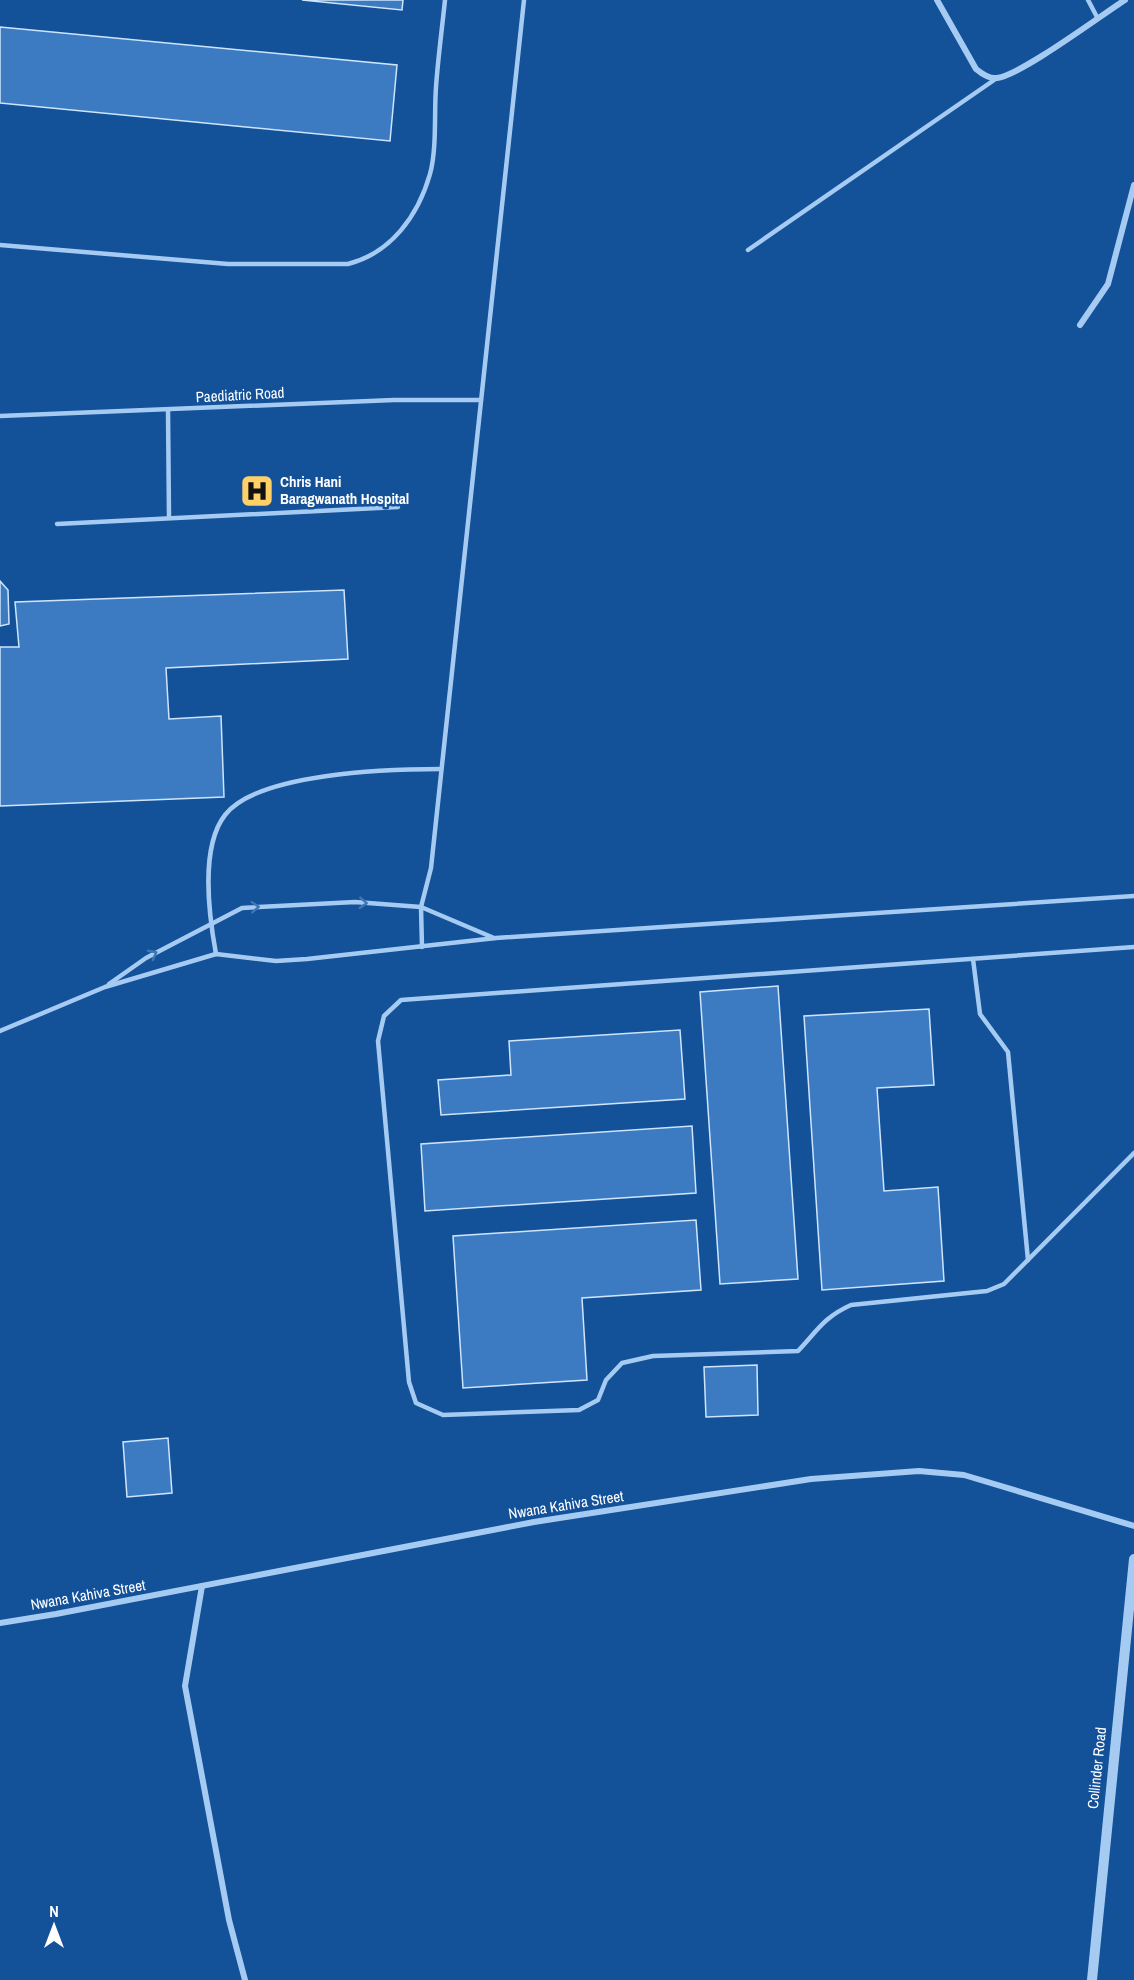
<svg xmlns="http://www.w3.org/2000/svg" width="1134" height="1980" viewBox="0 0 1134 1980" font-family="'Archivo Narrow',sans-serif">
<style>
.building{fill:#3c7bc1;stroke:#cee5fd;stroke-width:1.5}
.lines{fill:none;stroke-linecap:round;stroke-linejoin:round}
.service{stroke:#a6cbf3;stroke-width:4.5}
.minor{stroke:#a6cbf3;stroke-width:6}
.tertiary{stroke:#a6cbf3;stroke-width:10}
.oneway{stroke:#3f76b4}
.labels{text-anchor:middle;stroke-width:5;stroke-linejoin:round;paint-order:stroke}
.street-label{font-size:15px;fill:#fff;stroke:#135199}
.poi-label{font-size:15px;font-weight:bold;fill:#fff;stroke:#135199;text-anchor:start}
</style>
<rect width="100%" height="100%" fill="#135199"/>
<!-- building -->
<g class="building">
<path d="M302 0H403L402 10Z"/>
<path d="M0 27 397 65 390 141 0 103Z"/>
<path d="M0 581 8 590 9 624 0 626Z"/>
<path d="M344 590 348 659 166 668 169 719 221 716 224 797 0 806V647H19L15 602Z"/>
<path d="M778 986 798 1279 720 1284 700 992Z"/>
<path d="M929 1009 934 1085 877 1088 884 1191 938 1187 944 1281 822 1290 804 1016Z"/>
<path d="M680 1030 685 1099 441 1115 438 1080 511 1075 509 1041Z"/>
<path d="M692 1126 696 1193 425 1211 421 1144Z"/>
<path d="M696 1220 701 1290 582 1298 587 1380 463 1388 453 1236Z"/>
<path d="M757 1365 758 1415 706 1417 704 1367Z"/>
<path d="M168 1438 172 1493 127 1497 123 1442Z"/>
</g>
<g class="lines">
<!-- service -->
<g class="service">
<path d="M1088 0 1097 17"/>
<path d="M0 245 228 264H348C391 253 418 216 430 174 437 149 434 113 436 87 438 58 442 29 445 0"/>
<path d="M748 250 997 78"/>
<path d="M168 410 169 517"/>
<path d="M0 416 394 400H481"/>
<path d="M57 524 398 507"/>
<path d="M422 947 421 907 431 868 524 0"/>
<path d="M1134 947 401 1000 384 1016 378 1041 409 1382 416 1403 443 1415 579 1410 598 1400 606 1380 622 1363 653 1356 798 1351C817 1331 824 1317 851 1305L987 1291 1004 1284 1134 1153"/>
<path d="M216 954C209 916 200 847 225 815 257 773 389 769 441 769"/>
<path d="M973 959 980 1014 1008 1052 1028 1260"/>
<path d="M109 984 146 958 242 908 355 902 421 907 494 938"/>
<path d="M0 1031 105 987 216 954 276 961 307 959 496 938 1134 896"/>
</g>
<!-- minor -->
<g class="minor">
<path d="M937 0 976 69C982 74 989 79 997 78 1021 75 1100 16 1125 0"/>
<path d="M1080 325 1108 284 1134 185"/>
<path d="M202 1586 185 1686 229 1920 245 1980"/>
<path d="M0 1623 56 1614 534 1522 811 1479 919 1471 964 1475 1134 1526"/>
</g>
<!-- tertiary -->
<path class="tertiary" d="M1092 1980 1134 1559"/>
</g>
<!-- one-way arrows -->
<defs><path id="oneway-chevron" d="M-2-3.5L2.5 0L-2 3.5" fill="none" stroke-width="1.6" stroke-linecap="round" stroke-linejoin="round" transform="scale(1.5)"/></defs>
<g class="oneway">
<use href="#oneway-chevron" transform="translate(363 903) rotate(3)"/>
<use href="#oneway-chevron" transform="translate(255 907) rotate(-3)"/>
<use href="#oneway-chevron" transform="translate(153 954) rotate(-28)"/>
</g>
<!-- icons -->
<defs>
<symbol id="hospital-square" viewBox="-11 -11 22 22"><rect x="-9" y="-9" width="18" height="18" rx="4" fill="#ffcf68" stroke="#135199"/><path d="M-5-5h3v3.5h4V-5h3V5h-3V1.5h-4V5h-3Z" fill="#111"/></symbol>
</defs>
<g fill-rule="evenodd">
<use href="#hospital-square" x="238" y="472" width="38" height="38"/>
</g>
<g class="labels">
<!-- street labels -->
<g class="street-label">
<text transform="translate(240 395) rotate(-3)" y="5">Paediatric Road</text>
<text transform="translate(566 1505) rotate(-9)" y="5">Nwana Kahiva Street</text>
<text transform="translate(88 1595) rotate(-10)" y="5">Nwana Kahiva Street</text>
<text transform="translate(1097 1768) rotate(-84)" y="5">Collinder Road</text>
</g>
<!-- poi labels -->
<g class="poi-label">
<text x="280" y="487">Chris Hani<tspan x="280" dy="17">Baragwanath Hospital</tspan></text>
</g>
</g>
<!-- north arrow -->
<g transform="translate(54 1926)" stroke="#135199" stroke-width="4.5" paint-order="stroke">
<path d="M0-4.5L10 22L0 15L-10 22Z" fill="#ffffff"/>
<text y="-9" font-size="16" font-weight="bold" text-anchor="middle" fill="#ffffff">N</text>
</g>
</svg>
